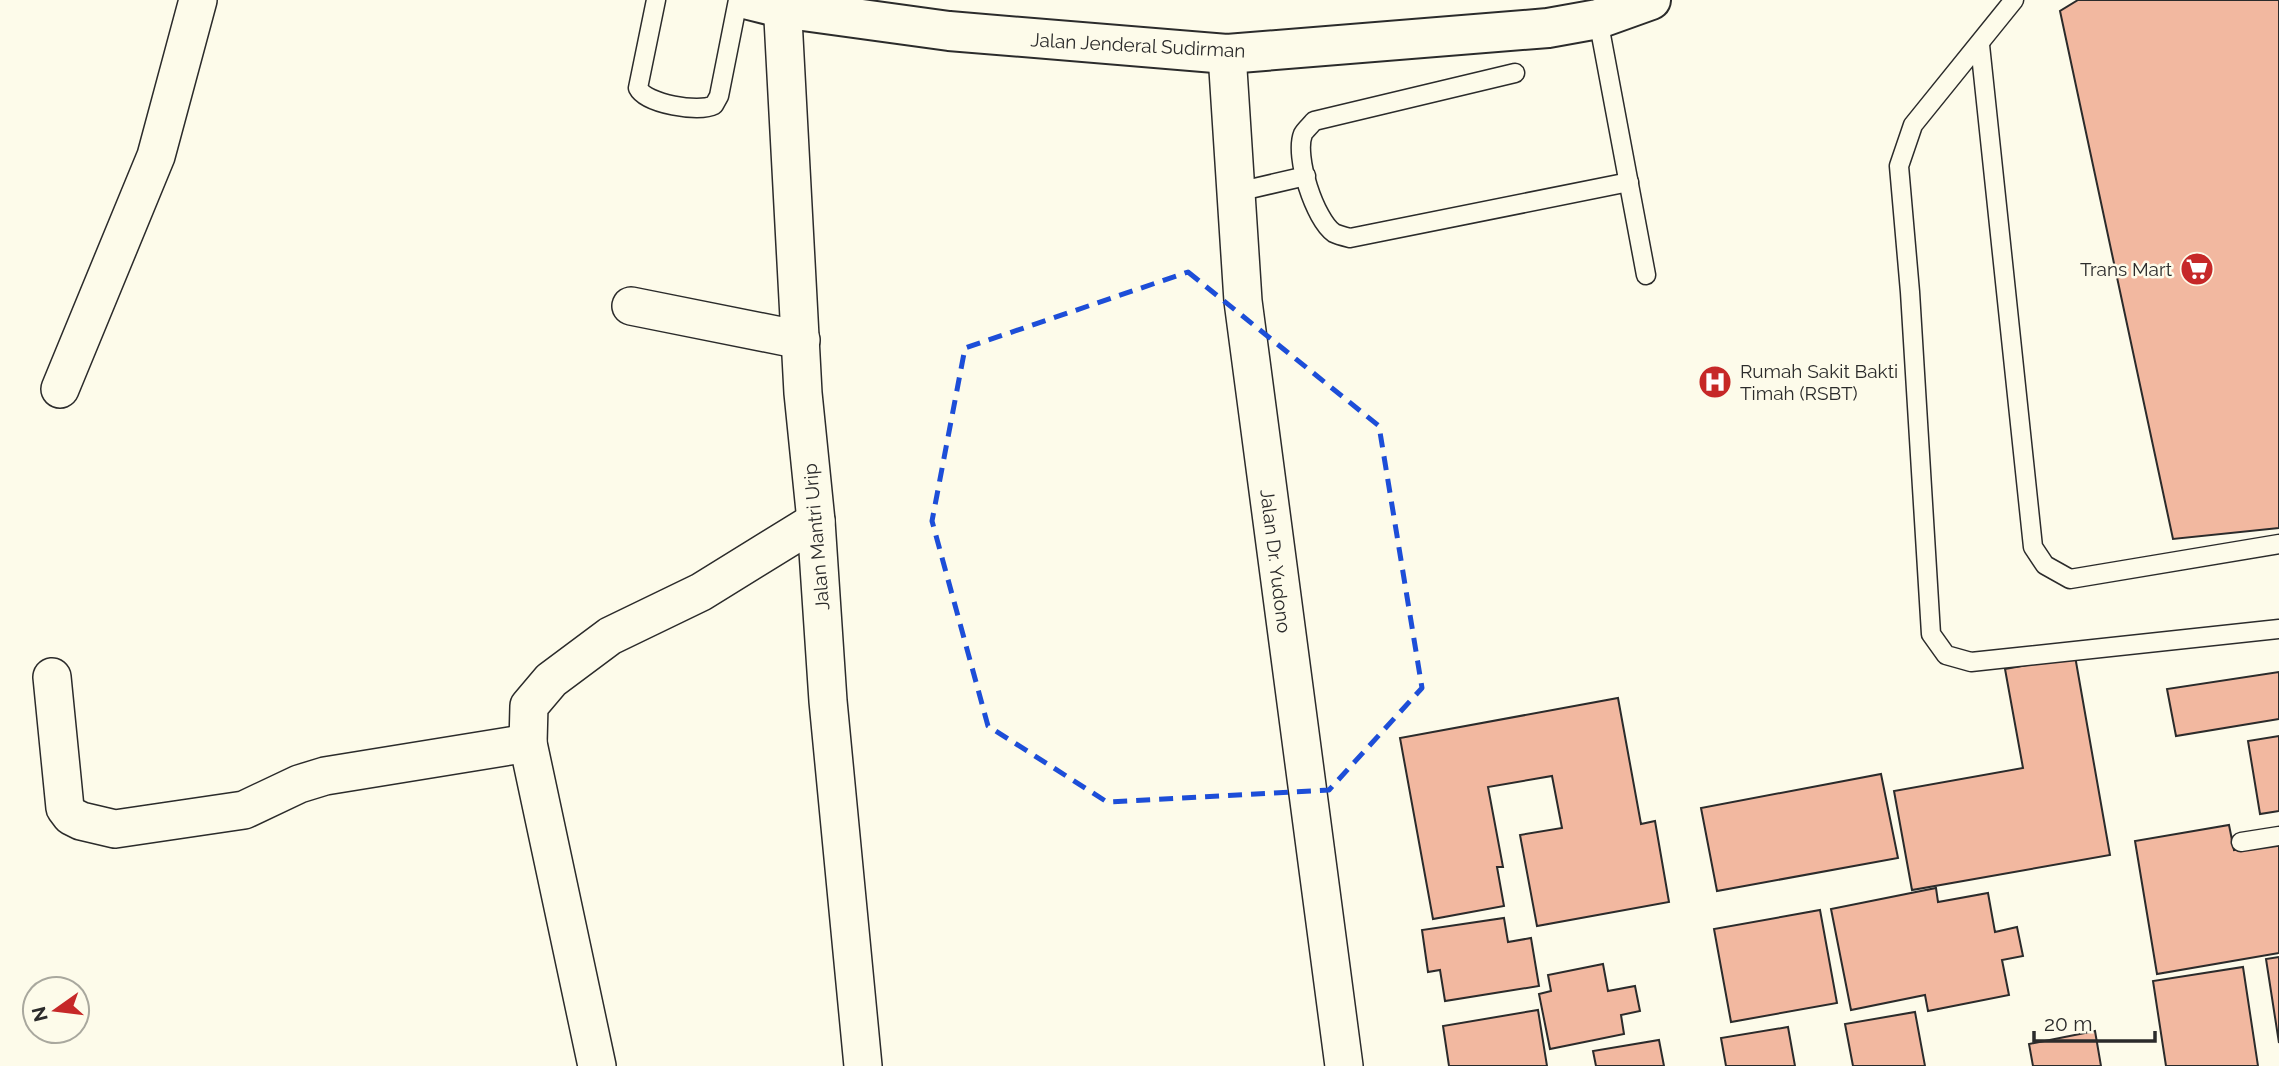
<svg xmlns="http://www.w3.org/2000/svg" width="2279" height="1066" viewBox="0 0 2279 1066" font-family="Raleway,sans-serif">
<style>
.building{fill:#f2b8a0;stroke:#2b2b2b;stroke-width:2}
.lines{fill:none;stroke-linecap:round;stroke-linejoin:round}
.lane-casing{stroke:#2b2b2b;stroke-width:21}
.street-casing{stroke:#2b2b2b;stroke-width:40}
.highway-casing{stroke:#2b2b2b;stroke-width:42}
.lane{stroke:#fdfbea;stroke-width:18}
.street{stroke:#fdfbea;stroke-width:37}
.highway{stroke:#fdfbea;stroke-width:38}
.marked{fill:none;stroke:#1d4ed8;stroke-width:5;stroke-dasharray:14 9;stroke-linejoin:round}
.labels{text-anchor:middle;stroke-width:5;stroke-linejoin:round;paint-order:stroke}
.street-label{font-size:19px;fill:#2b2b2b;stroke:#fdfbea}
.poi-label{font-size:19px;fill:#2b2b2b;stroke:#fdfbea;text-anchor:end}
</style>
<rect width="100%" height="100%" fill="#fdfbea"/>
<!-- building -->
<g class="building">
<path d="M2078 0H2279V528L2173 539 2060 11Z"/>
<path d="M2075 656 2110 855 1912 890 1894 791 2023 768 2005 669Z"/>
<path d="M2279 672V719L2176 736 2167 689Z"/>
<path d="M1618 698 1641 824 1655 821 1669 902 1537 926 1520 835 1562 828 1552 776 1488 787 1503 867H1497L1504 906 1433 919 1400 738Z"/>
<path d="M2279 736V811L2260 814 2248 741Z"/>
<path d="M1881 774 1898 858 1717 891 1701 808Z"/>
<path d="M2229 825 2234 850 2279 843V953L2157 974 2135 841Z"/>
<path d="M1936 888 1938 902 1988 893 1995 932 2017 927 2023 956 2002 960 2009 995 1928 1011 1925 995 1851 1010 1831 909Z"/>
<path d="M1820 910 1837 1003 1731 1022 1714 929Z"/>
<path d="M1504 918 1508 942 1531 938 1539 986 1445 1001 1440 970 1428 972 1422 930Z"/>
<path d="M2279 957V1043L2266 959Z"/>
<path d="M1603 964 1608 991 1635 986 1640 1011 1621 1015 1624 1034 1550 1049 1539 994 1551 991 1548 975Z"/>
<path d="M2243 967 2258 1066H2166L2153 981Z"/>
<path d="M1538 1010 1547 1066H1449L1443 1026Z"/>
<path d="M1915 1012 1925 1066H1853L1845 1024Z"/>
<path d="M1788 1027 1795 1066H1726L1721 1038Z"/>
<path d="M2095 1031 2101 1066H2033L2029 1044Z"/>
<path d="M1659 1040 1664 1066H1596L1593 1051Z"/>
</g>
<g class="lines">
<defs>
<g id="lane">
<path d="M656 0 638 88C646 104 699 113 714 105L719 96 738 0"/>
<path d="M2014 0 1913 125 1899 166 1910 292 1931 634 1946 655 1971 662 2279 629"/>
<path d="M1598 19 1646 275"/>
<path d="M1980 45 2033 547 2045 565 2070 579 2279 544"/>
<path d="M1515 73 1314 121C1311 125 1305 130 1303 134 1294 156 1315 220 1334 233 1338 235 1346 237 1350 238L1629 182"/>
<path d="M1237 192 1306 176"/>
<path d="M2241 842 2279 836"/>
</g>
<g id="street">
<path d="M782 0 803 393 816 521 828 701 863 1066"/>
<path d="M1227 54 1243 301 1344 1066"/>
<path d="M631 306 801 340"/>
<path d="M60 389 156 156 198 0"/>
<path d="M52 677 65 808 71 816 81 821 115 829 244 810 299 784 325 776 528 743"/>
<path d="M597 1066 528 743 529 706 551 680 610 636 701 592 816 521"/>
</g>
<path id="highway" d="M749 0 781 8 949 31 1227 54 1548 28 1598 19 1651 0"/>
</defs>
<!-- lane casing -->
<use href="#lane" class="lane-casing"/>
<!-- street casing -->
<use href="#street" class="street-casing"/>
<!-- highway casing -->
<use href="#highway" class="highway-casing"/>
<!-- lane -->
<use href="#lane" class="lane"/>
<!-- street -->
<use href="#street" class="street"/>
<!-- highway -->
<use href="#highway" class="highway"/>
</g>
<!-- marked area -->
<path class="marked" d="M1188 272 1379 426 1422 688 1329 790 1107 802 988 726 932 521 965 348Z"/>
<!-- icons -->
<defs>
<symbol id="supermarket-disc" viewBox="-11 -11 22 22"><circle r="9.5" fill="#c62828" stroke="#fdfbea"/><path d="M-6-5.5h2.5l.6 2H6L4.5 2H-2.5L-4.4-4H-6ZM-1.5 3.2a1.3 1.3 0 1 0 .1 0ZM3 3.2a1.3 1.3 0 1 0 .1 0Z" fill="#fff"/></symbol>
<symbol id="hospital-disc" viewBox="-11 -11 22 22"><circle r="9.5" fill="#c62828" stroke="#fdfbea"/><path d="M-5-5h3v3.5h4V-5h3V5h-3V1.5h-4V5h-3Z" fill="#fff"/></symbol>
</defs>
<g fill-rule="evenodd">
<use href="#supermarket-disc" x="2178" y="250" width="38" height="38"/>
<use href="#hospital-disc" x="1696" y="363" width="38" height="38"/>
</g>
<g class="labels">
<!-- street labels -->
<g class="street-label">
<text transform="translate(1138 45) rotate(3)" y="7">Jalan Jenderal Sudirman</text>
<text transform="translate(816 537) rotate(-95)" y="7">Jalan Mantri Urip</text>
<text transform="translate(1276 561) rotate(83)" y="7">Jalan Dr. Yudono</text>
</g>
<!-- poi labels -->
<g class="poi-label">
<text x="2172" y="276">Trans Mart</text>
<text x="1740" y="378" text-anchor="start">Rumah Sakit Bakti<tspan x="1740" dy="22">Timah (RSBT)</tspan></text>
</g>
</g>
<!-- north arrow -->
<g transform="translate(56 1010) rotate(256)"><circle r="33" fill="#fdfbea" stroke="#a9a89e" stroke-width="2"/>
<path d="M0-5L12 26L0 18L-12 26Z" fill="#c62828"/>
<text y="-10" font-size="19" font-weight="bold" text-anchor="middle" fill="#2b2b2b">N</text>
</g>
<!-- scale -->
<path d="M2034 1031v10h121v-10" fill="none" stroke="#2b2b2b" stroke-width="3.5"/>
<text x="2044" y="1031" font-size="21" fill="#2b2b2b" stroke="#fdfbea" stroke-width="5" paint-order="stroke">20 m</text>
</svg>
